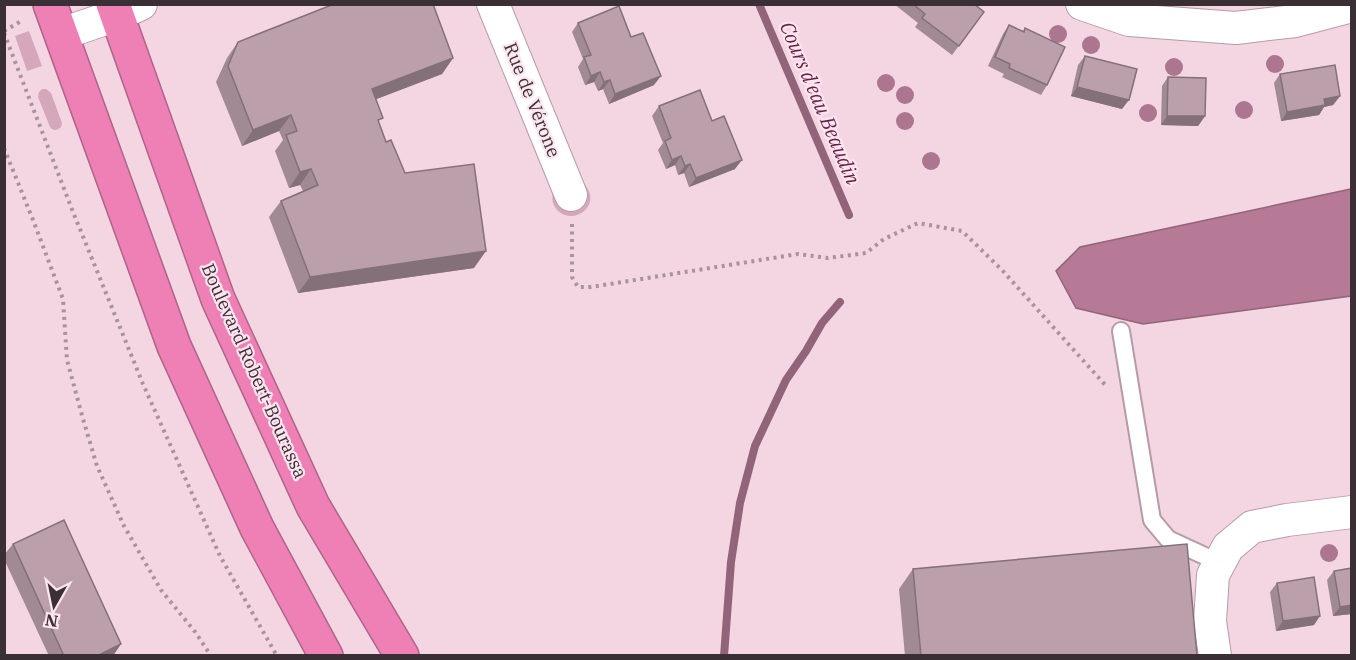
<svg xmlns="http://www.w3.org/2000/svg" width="1356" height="660" viewBox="0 0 1356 660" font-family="'IBM Plex Serif',serif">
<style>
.green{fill:#d5a7bb}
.water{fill:#b77a96;stroke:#926479;stroke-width:1.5}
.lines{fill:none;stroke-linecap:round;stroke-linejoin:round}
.stream{stroke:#926479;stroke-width:8}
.lane-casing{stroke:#b69ba6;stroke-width:20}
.street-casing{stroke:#b69ba6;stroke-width:34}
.highway-casing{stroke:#af6488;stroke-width:36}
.path{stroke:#a8939c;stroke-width:4;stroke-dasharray:3 4.5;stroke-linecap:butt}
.lane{stroke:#fff;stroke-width:16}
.street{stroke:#fff;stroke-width:32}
.highway{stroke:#ee80b5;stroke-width:33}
.tree{fill:#ac7691}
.wall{fill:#a18a93}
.shaded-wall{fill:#837078}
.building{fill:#bba0ab;stroke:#837078;stroke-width:1.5}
.labels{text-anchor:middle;stroke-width:4.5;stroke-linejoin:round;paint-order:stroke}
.street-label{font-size:18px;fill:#3a2f34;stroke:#fce5ef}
.water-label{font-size:20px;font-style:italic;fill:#671e45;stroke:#fce5ef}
</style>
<rect width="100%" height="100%" fill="#f3d6e2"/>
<!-- green -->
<g class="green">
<path d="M29 31 42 66 27 71 15 36Z"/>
<path d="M42 89H46L51 93 62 123 61 127C57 131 53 131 50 127L38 97 39 92Z"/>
<path d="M575 177C610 198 577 228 558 211 550 203 552 194 555 185Z"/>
</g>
<!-- water -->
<path class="water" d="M1351 189V296L1143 324 1076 308 1056 271 1080 247Z"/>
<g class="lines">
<!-- stream -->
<g class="stream">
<path d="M759 4 849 215"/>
<path d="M724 656 731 562 740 503 755 446 786 380 806 351 822 323 840 302"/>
</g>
<defs>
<path id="lane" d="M1121 331 1152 520 1168 539 1220 563"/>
<g id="street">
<path d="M493 4 571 195"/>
<path d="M1082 4 1129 20 1236 28 1295 21 1352 6"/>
<path d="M61 34 117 15 141 4"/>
<path d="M1215 656 1210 621 1213 575 1228 547 1252 527 1287 520 1352 512"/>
</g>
<g id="highway">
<path d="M50 4 174 346 257 528 326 656"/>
<path d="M113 4 218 299 313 506 402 656"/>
</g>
</defs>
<!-- lane casing -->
<use href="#lane" class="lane-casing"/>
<!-- street casing -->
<use href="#street" class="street-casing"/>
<!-- highway casing -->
<use href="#highway" class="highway-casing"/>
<!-- path -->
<g class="path">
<path d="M4 31 23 20"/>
<path d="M4 33 73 212 143 384 220 556 277 656"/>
<path d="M4 148 33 220 63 299 67 360 83 419 97 466 124 526 161 590 196 633 211 656"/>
<path d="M572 224V277L578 287H591L798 254 828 258 866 253 884 239 918 223 962 231 1002 270 1107 387"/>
</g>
<!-- lane -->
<use href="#lane" class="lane"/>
<!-- street -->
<use href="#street" class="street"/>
<!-- highway -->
<use href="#highway" class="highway"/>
</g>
<!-- trees -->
<g class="tree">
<circle cx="1058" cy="34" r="9"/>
<circle cx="1091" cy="45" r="9"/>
<circle cx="1275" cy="64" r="9"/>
<circle cx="1174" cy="67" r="9"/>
<circle cx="886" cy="83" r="9"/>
<circle cx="905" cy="95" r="9"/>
<circle cx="1244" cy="110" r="9"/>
<circle cx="1148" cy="113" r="9"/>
<circle cx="905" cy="121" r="9"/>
<circle cx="931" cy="161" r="9"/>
<circle cx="1329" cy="553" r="9"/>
</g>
<!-- wall -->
<g class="wall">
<path d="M894 4H974L984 12 952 55 915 27 918 23Z"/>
<path d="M578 23 631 37 654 85 609 104 603 89 598 91 594 82 585 85 578 67 583 59 572 32Z"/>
<path d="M1009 25 1023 31 1025 28 1047 85 1041 95 1002 77 1004 74 988 66 1003 34Z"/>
<path d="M238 42 453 58 442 74 376 99 379 124 386 142 405 173 474 268 298 293 269 217 281 201 303 191 300 185 289 188 275 151 283 140 279 131 242 146 216 82 227 58Z"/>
<path d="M1085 56 1122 109 1071 96 1078 65Z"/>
<path d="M1280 74 1340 96 1333 105 1324 107 1319 115 1281 121 1274 83Z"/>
<path d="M1168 77 1205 116 1198 126 1161 125 1162 86Z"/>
<path d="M659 106 712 121 735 169 689 187 684 173 678 175 675 165 666 169 658 150 663 143 652 116Z"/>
<path d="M13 544 113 656H49L4 559V555Z"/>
<path d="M1352 568V614L1333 616 1327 580 1334 571Z"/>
<path d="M913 569 1197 656H905L899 589Z"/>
<path d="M1277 583 1314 625 1276 631 1270 592Z"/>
</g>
<!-- shaded-wall -->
<g class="shaded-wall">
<path d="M453 58 442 74 361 105 372 89Z"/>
<path d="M600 72 594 82 585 85 591 76Z"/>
<path d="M661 76 654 85 609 104 615 94Z"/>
<path d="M610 80 603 89 598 91 604 82Z"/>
<path d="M1077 87 1129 100 1122 109 1071 96Z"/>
<path d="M1340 96 1333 105 1324 107 1319 115 1281 121 1287 112 1324 99Z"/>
<path d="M291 115 279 131 242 146 253 130Z"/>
<path d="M1167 116H1205L1198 126 1161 125Z"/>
<path d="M681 156 675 165 666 169 672 160Z"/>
<path d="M742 160 735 169 689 187 696 178Z"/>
<path d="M690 164 684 173 678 175 685 166Z"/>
<path d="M311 169 300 185 289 188 300 172Z"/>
<path d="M486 251 474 268 298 293 310 277Z"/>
<path d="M1352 605V614L1333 616 1340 607Z"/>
<path d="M1320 616 1314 625 1276 631 1283 621Z"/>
<path d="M121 644 113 656H97Z"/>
</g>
<!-- building -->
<g class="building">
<path d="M334 4H433L453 58 372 89 383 118 378 120 386 142 391 140 405 173 474 164 486 251 310 277 281 201 318 185 311 169 300 172 286 135 297 131 291 115 253 130 228 66 238 42Z"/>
<path d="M913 4H974L984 12 959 46 922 18 925 14Z"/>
<path d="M619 6 631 37 643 33 661 76 615 94 610 80 604 82 600 72 591 76 584 57 591 55 578 23Z"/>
<path d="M1009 25 1024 32 1025 28 1065 47 1047 85 1009 68 1010 64 995 57Z"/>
<path d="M1085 56 1137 69 1129 100 1077 87Z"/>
<path d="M1335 65 1340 96 1324 99 1325 105 1287 112 1280 74Z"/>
<path d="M1168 77 1206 78 1205 116H1167Z"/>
<path d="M700 90 712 121 724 116 742 160 696 178 690 164 685 166 681 156 672 160 665 141 671 138 659 106Z"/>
<path d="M64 520 121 644 97 656H64L13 544Z"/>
<path d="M1187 544 1197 656H921L913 569Z"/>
<path d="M1352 568V605L1340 607 1334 571Z"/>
<path d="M1314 577 1320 616 1283 621 1277 583Z"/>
</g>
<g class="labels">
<!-- street labels -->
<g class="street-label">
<text transform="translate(532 100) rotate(68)" y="6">Rue de Vérone</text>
<text transform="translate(254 371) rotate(66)" y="6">Boulevard Robert-Bourassa</text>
</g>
<!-- water labels -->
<g class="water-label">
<text transform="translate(820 103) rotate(67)" y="7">Cours d'eau Beaudin</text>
</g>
</g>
<!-- border -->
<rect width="1356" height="660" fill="none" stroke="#3a2f34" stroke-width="12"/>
<!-- north arrow -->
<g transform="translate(54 606) rotate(189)" stroke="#fce5ef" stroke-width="4.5" paint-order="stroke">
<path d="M0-4.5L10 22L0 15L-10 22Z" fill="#3a2f34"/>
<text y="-9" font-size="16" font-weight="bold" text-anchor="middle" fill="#3a2f34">N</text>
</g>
</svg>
